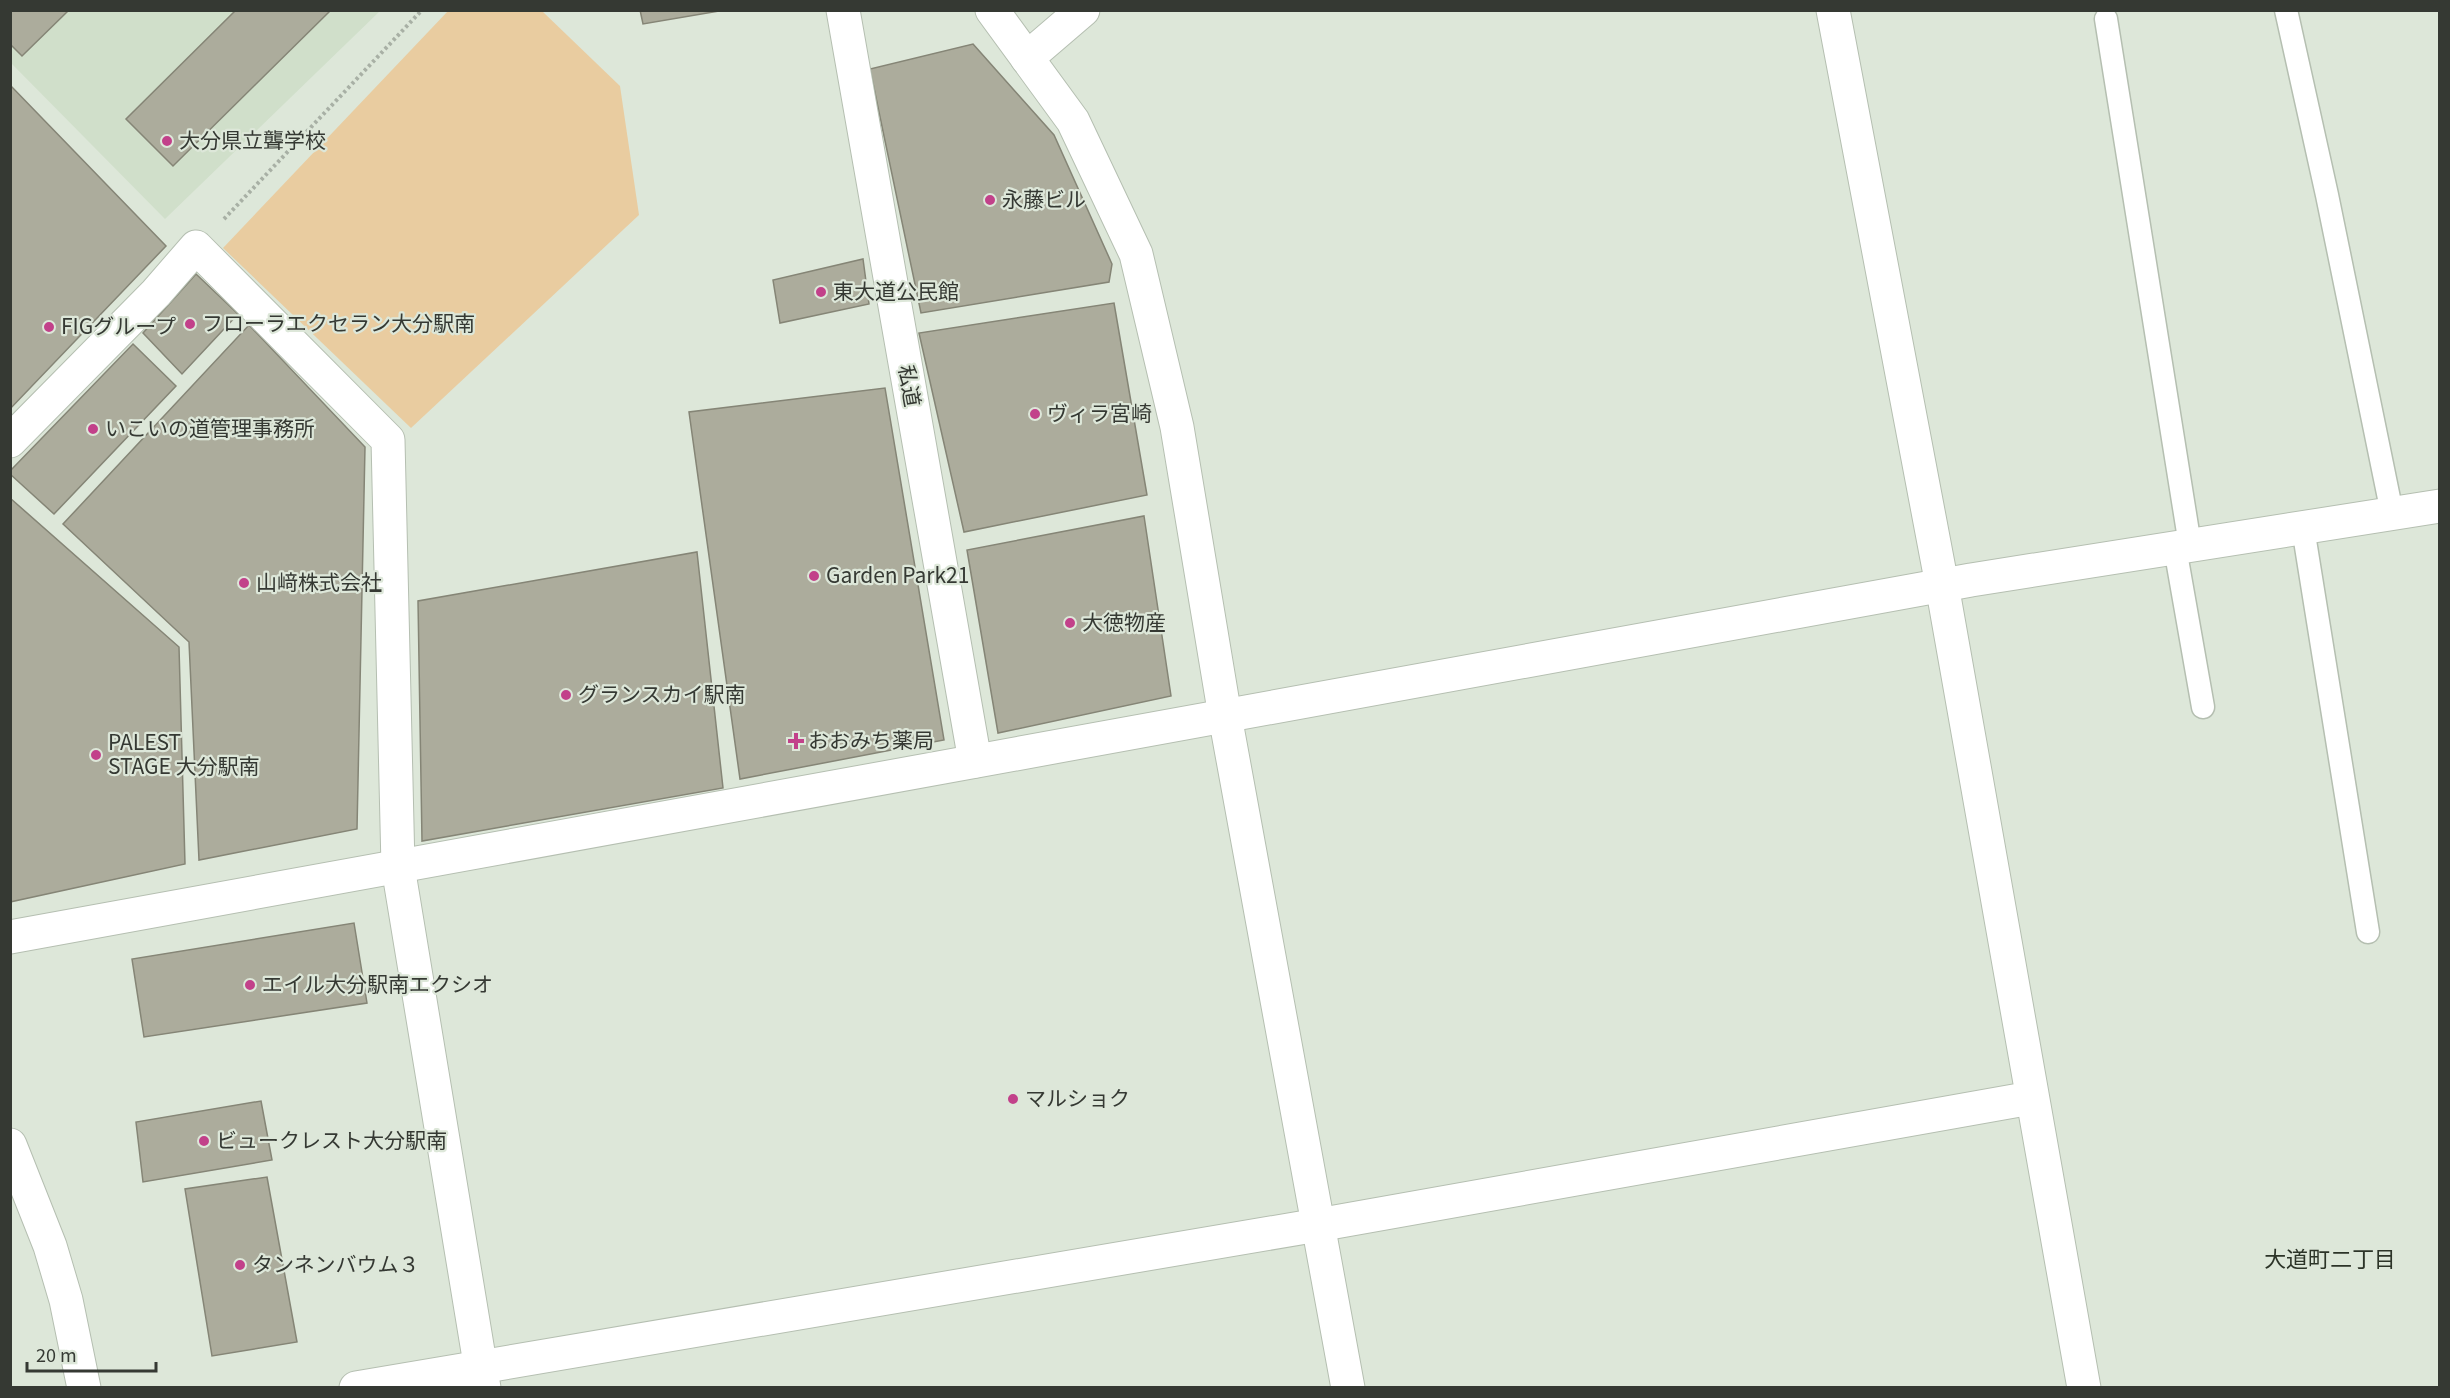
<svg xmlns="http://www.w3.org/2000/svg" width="2450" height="1398" viewBox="0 0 2450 1398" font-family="Georgia,'Noto Sans JP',serif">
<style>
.built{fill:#d0dfca}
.green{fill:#e9cca0}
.building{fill:#acac9c;stroke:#858576;stroke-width:1.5}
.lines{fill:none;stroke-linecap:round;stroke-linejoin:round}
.service-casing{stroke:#b5bfb1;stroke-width:25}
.minor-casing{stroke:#b5bfb1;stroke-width:35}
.tertiary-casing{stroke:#b5bfb1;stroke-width:35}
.path{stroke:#a8b0a5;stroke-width:4;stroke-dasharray:3 3;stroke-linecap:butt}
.service{stroke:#fff;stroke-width:22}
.minor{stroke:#fff;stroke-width:33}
.tertiary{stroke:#fff;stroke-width:33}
.poi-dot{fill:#c2418a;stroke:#dde7d9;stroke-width:2}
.labels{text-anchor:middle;stroke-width:4.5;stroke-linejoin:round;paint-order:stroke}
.poi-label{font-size:21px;fill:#353933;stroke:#dde7d9;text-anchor:start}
.street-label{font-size:21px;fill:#353933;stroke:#dde7d9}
.neighbourhood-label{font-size:22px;fill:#2c3428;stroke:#dde7d9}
</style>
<rect width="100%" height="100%" fill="#dde7d9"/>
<!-- built -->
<path class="built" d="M10 11H380L165 219 11 63Z"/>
<!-- green -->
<path class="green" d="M448 11H542L620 86 639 215 411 428 223 248Z"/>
<!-- building -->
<g class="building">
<path d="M10 10H69L22 56 10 44Z"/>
<path d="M236 10H331L173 166 126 119Z"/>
<path d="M640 10H725L643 24Z"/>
<path d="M973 44 1054 135 1112 264 1109 282 921 313 870 69Z"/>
<path d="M10 85 166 246 10 409Z"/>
<path d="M863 259 869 304 780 323 773 280Z"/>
<path d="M196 274 238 314 182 374 143 333Z"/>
<path d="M1114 303 1147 495 964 532 919 333Z"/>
<path d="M249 325 365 447 357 829 199 860 189 642 63 524Z"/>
<path d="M133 344 176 386 54 514 10 474V471Z"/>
<path d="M885 388 944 740 740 779 689 412Z"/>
<path d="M10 498 179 647 185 864 10 902Z"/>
<path d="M1144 516 1171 696 998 733 967 550Z"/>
<path d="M697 552 723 788 422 841 418 601Z"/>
<path d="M354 923 367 1003 144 1037 132 959Z"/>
<path d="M261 1101 272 1160 143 1182 136 1122Z"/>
<path d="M267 1177 297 1342 212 1356 185 1189Z"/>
</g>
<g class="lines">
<defs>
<g id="service">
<path d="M2286 10 2327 195 2392 513"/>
<path d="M2106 19 2190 545"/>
<path d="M2303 528 2368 932"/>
<path d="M2175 548 2203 707"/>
</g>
<g id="minor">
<path d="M843 10 975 761"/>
<path d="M1833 10 1942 585 2084 1388"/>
<path d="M1027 58 1083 10"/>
<path d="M10 441 156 293 196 247 388 440 398 867 484 1388"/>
<path d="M356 1388 1318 1225 2031 1098"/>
</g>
<g id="tertiary">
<path d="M992 10 1073 121 1136 254 1177 427 1225 716 1348 1388"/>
<path d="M10 937 1971 580 2440 506"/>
<path d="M10 1145 50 1246 66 1300 84 1388"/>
</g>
</defs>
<!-- service casing -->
<use href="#service" class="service-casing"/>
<!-- minor casing -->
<use href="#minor" class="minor-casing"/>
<!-- tertiary casing -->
<use href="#tertiary" class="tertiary-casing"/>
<!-- path -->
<path class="path" d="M224 219 422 10"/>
<!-- service -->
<use href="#service" class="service"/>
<!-- minor -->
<use href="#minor" class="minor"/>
<!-- tertiary -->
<use href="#tertiary" class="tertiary"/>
</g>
<!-- markers -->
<g class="poi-dot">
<circle cx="167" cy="141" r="6"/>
<circle cx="990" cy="200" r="6"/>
<circle cx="821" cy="292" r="6"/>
<circle cx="190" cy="324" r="6"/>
<circle cx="49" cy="327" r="6"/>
<circle cx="1035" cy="414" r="6"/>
<circle cx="93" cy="429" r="6"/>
<circle cx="814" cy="576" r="6"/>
<circle cx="244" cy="583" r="6"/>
<circle cx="1070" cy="623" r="6"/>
<circle cx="566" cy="695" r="6"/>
<path d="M793 732h6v6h6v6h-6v6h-6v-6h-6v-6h6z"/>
<circle cx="96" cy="755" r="6"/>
<circle cx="250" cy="985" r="6"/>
<circle cx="1013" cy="1099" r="6"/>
<circle cx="204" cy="1141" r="6"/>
<circle cx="240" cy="1265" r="6"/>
</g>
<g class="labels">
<!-- poi labels -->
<g class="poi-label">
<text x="179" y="148">大分県立聾学校</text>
<text x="1002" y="207">永藤ビル</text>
<text x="833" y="299">東大道公民館</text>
<text x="202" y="331">フローラエクセラン大分駅南</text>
<text x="61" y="334">FIGグループ</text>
<text x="1047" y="421">ヴィラ宮崎</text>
<text x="105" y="436">いこいの道管理事務所</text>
<text x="826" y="583">Garden Park21</text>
<text x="256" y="590">山﨑株式会社</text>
<text x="1082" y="630">大徳物産</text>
<text x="578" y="702">グランスカイ駅南</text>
<text x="808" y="748">おおみち薬局</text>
<text x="108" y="750">PALEST<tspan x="108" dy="24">STAGE 大分駅南</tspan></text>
<text x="262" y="992">エイル大分駅南エクシオ</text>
<text x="1025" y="1106">マルショク</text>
<text x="216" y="1148">ビュークレスト大分駅南</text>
<text x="252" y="1272">タンネンバウム３</text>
</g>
<!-- street labels -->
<g class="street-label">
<text transform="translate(909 386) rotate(80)" y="7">私道</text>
</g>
<!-- neighbourhood labels -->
<g class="neighbourhood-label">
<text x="2330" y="1267">大道町二丁目</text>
</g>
</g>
<!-- border -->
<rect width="2450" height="1398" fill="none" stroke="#353933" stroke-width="24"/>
<!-- scale -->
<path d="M27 1362v9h129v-9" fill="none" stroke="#353933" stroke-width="3"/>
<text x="36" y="1362" font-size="18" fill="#353933" stroke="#dde7d9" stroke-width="4.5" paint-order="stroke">20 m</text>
</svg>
